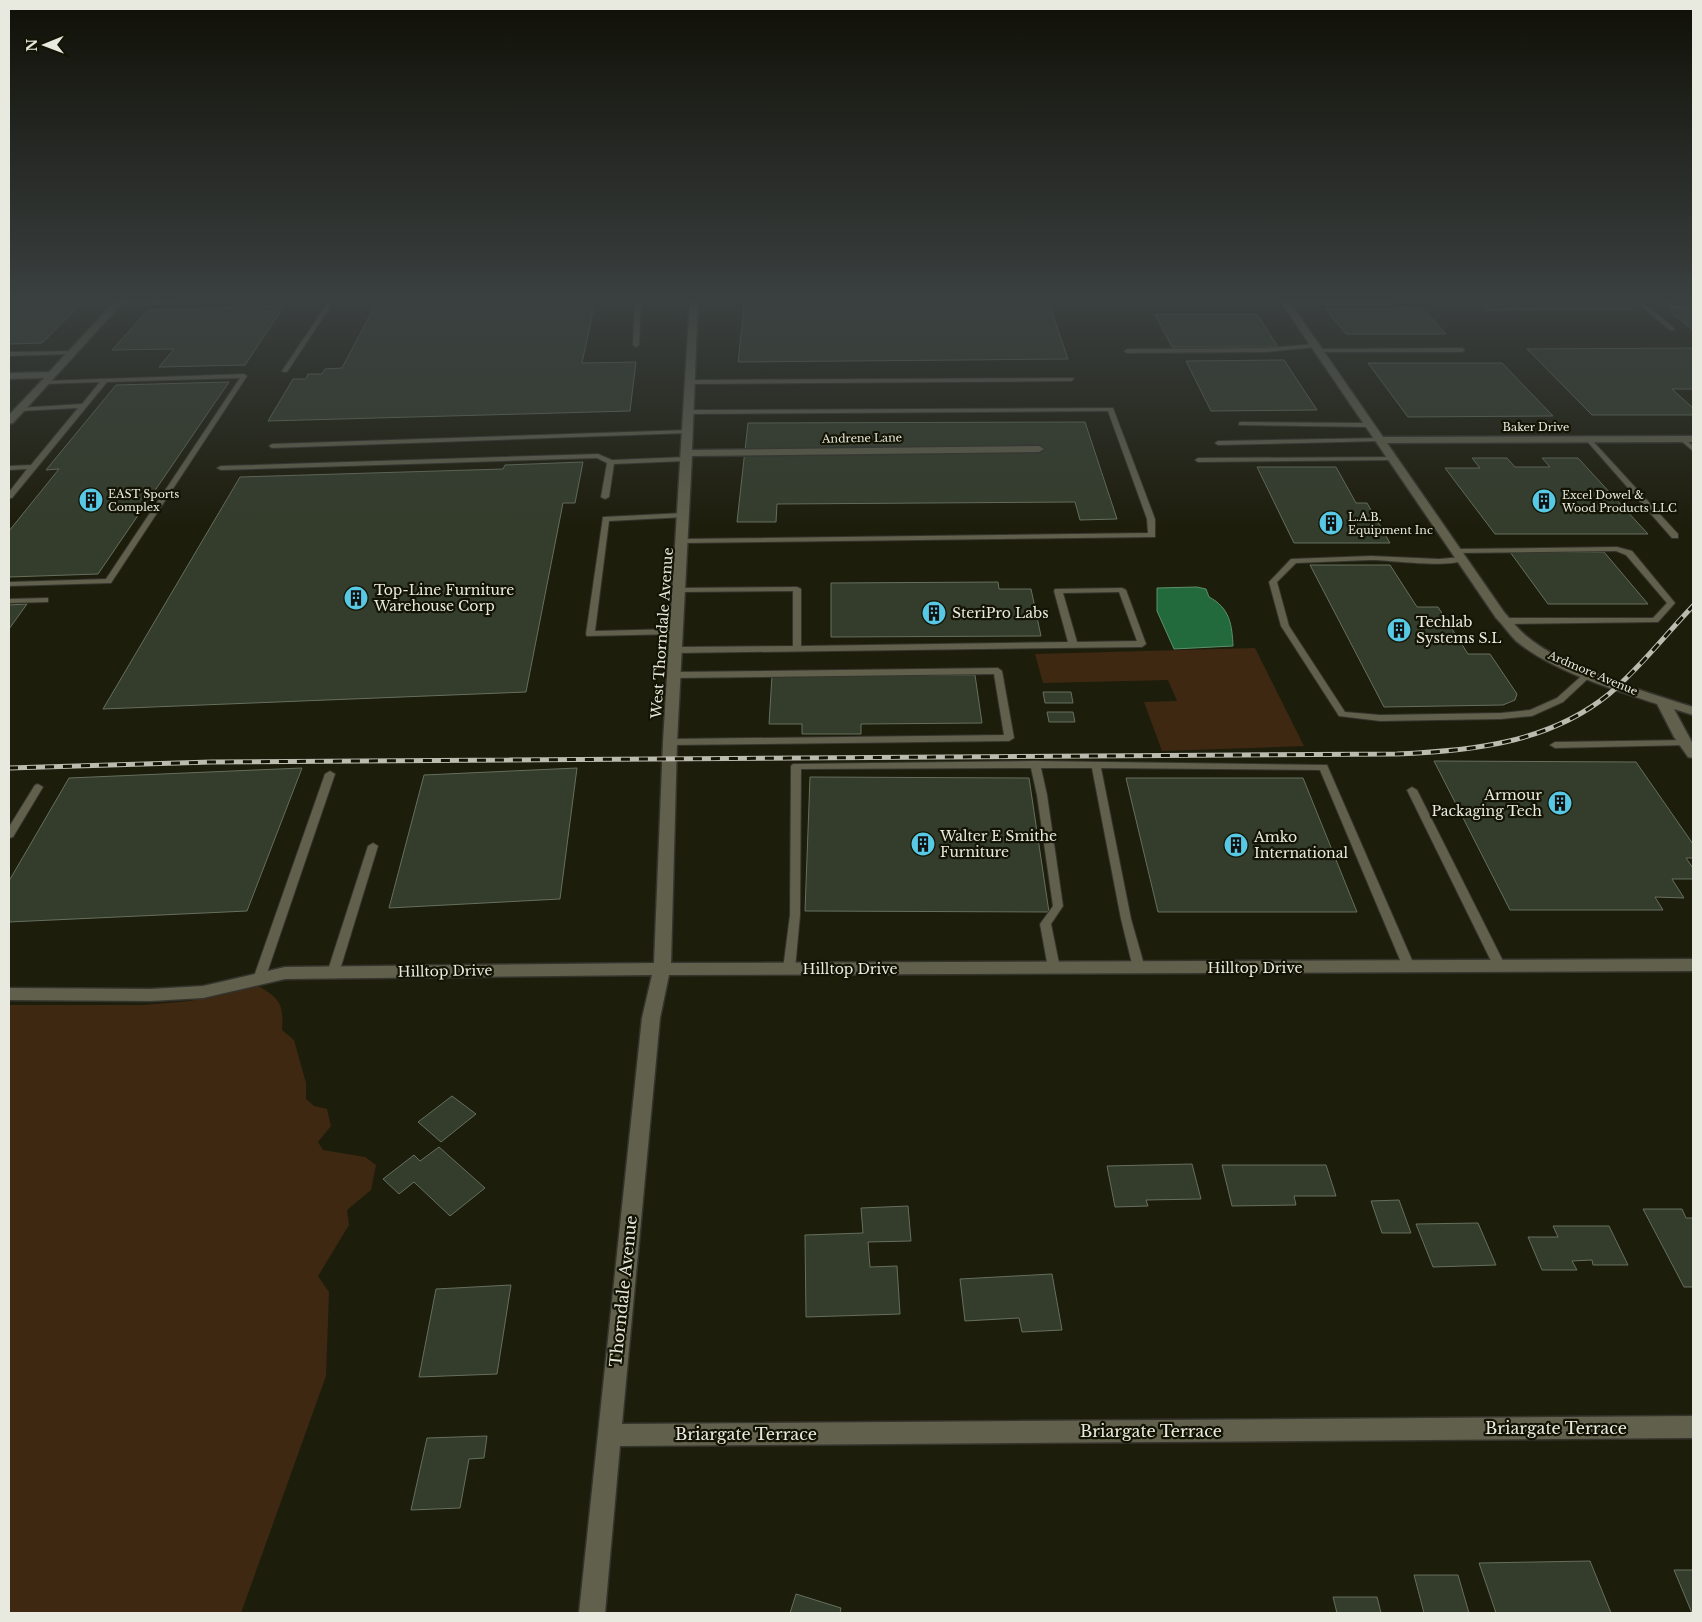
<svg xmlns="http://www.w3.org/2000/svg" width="1702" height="1622" viewBox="0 0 1702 1622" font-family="'Libre Baskerville',serif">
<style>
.green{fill:#3e2812}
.water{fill:#226a3b;stroke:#5e906c}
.building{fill:#343d2c;stroke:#666f5d}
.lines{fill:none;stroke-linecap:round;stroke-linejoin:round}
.lane-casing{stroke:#34342d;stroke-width:2}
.street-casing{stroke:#34342d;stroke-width:3}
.lane{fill:#60604d;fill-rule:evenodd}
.street{fill:#60604d;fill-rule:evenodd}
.rail-casing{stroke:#bbbbaf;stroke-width:5}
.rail{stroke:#141404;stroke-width:3;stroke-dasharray:9;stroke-linecap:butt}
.labels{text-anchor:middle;stroke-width:4.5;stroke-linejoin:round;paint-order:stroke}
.far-street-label{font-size:11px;fill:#e9eadf;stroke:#141404}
.far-poi-label{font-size:11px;fill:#e9eadf;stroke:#141404;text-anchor:start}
.poi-label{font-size:14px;fill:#e9eadf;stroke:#141404;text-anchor:start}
.street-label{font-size:14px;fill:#e9eadf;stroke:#141404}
.near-street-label{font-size:16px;fill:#e9eadf;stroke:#141404}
</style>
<rect width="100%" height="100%" fill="#1d1d0c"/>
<!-- green -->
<g class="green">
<path d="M1255 648 1304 746 1162 751 1144 702 1177 701 1168 680 1043 683 1035 654Z"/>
<path d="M258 986C280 998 284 1005 282 1030L294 1040 306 1083V1099L314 1106 327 1109 331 1126 318 1142 323 1150 365 1157 376 1165 371 1190 347 1210 349 1225 318 1276 329 1292 326 1376 241 1613H9V1005H143L190 1001Z"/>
</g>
<!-- water -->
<path class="water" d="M1197 587 1206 589 1209 597C1230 608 1232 625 1233 646L1174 649 1157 611V588Z"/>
<!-- building -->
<g class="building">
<path d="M9 298H87L42 343 9 344Z"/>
<path d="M379 298H596L582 363 636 362 630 411 268 421 293 379H306L308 374H322L325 369 342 368Z"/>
<path d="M745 298H1047L1068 359 738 362Z"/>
<path d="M1133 298H1245L1249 305H1137Z"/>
<path d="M1475 298H1621L1634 309 1486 310Z"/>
<path d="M284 306 245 365 159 367 174 349 112 350 148 310Z"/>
<path d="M1422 308 1446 334H1346L1326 309Z"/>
<path d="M1669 311H1693V330Z"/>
<path d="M1155 314H1257L1278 347H1172Z"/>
<path d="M1693 348V389H1672L1693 408V415H1592L1527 349Z"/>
<path d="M1284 360 1317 410 1211 411 1186 361Z"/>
<path d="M1368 363H1502L1553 416 1408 417Z"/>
<path d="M229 382 98 574 9 577V531L59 469 46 470 116 385Z"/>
<path d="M1085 422 1117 519 1080 520 1075 502 777 504 776 522H737L748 423Z"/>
<path d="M1472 458H1507L1515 467H1550L1542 458H1578L1648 534H1495L1445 468H1480Z"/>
<path d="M583 462 575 503H563L526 692 103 709 240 477 503 469 505 465Z"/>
<path d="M1257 467H1336L1356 503H1367L1390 543H1294Z"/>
<path d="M1510 552H1604L1648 604H1548Z"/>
<path d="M1310 565H1390L1417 607H1438L1468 654H1490L1517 694 1515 700 1503 705 1384 707Z"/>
<path d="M998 582 999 589H1031L1041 636 831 637V583Z"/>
<path d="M27 604 9 629V605Z"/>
<path d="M975 675 982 723 861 724V734H802V724H769L772 676Z"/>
<path d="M1043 692H1071L1073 703H1045Z"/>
<path d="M1047 712H1073L1075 722H1049Z"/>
<path d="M1434 761 1636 762 1693 844V858H1686L1693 868V879H1672L1684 898 1655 897 1663 910H1510Z"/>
<path d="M302 768 247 911 9 922V881L69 778Z"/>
<path d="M577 768 560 899 389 908 424 775Z"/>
<path d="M810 777 1029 778 1049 912 805 911Z"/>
<path d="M1126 778H1303L1357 912H1158Z"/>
<path d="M452 1096 476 1114 441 1142 418 1122Z"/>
<path d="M439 1147 485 1188 450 1216 414 1182 399 1194 383 1179 414 1155 420 1161Z"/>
<path d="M1192 1164 1201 1199 1146 1200 1148 1206 1115 1207 1107 1166Z"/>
<path d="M1222 1165H1326L1336 1196H1294L1296 1205 1232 1206Z"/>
<path d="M1399 1200 1411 1233H1382L1371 1201Z"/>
<path d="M908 1206 911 1241 868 1242 870 1267 897 1266 900 1314 806 1317 805 1235 863 1233 861 1208Z"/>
<path d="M1643 1209H1682L1686 1218H1693V1287H1684Z"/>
<path d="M1478 1223 1496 1265 1433 1267 1416 1224Z"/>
<path d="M1553 1226H1609L1628 1265H1593L1592 1260 1572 1261 1577 1270H1542L1528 1237H1558Z"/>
<path d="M1052 1274 1062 1330 1022 1332 1019 1318 965 1321 960 1279Z"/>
<path d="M511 1285 497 1374 419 1377 436 1289Z"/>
<path d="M487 1436 484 1458 469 1459 460 1508 411 1510 427 1438Z"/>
<path d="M1590 1561 1611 1613H1496L1479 1563Z"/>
<path d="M1674 1570H1693V1613H1692Z"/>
<path d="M1414 1575H1458L1469 1613H1406H1424Z"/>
<path d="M796 1594 841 1608 840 1613H790Z"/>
<path d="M1333 1597H1377L1381 1613H1337Z"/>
</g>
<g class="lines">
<defs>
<g id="lane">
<path d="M237 298 287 299 284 301 118 305 115 303 118 301Z"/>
<path d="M331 298H336L287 372H283L282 371Z"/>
<path d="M635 298H641L639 345 636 347 633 345Z"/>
<path d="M1632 298H1638L1674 328V330H1670Z"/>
<path d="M1660 298H1666L1675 306H1693V310L1672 309Z"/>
<path d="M1286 302 1390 301 1393 303 1390 305H1284L1283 304Z"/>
<path d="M1315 344 1317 345V347L1266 352 1127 353 1124 351 1127 349 1266 348Z"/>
<path d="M1318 349 1462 348 1465 350 1462 352H1316L1315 351Z"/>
<path d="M75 351V353L73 354 9 356V352Z"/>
<path d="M244 374 247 376 111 583 9 586V582L106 579 240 378 107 382 12 498H9V492L27 469 9 470V466L31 465 78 408 20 411 17 409 18 408 82 404 100 382 45 384 43 383V381Z"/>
<path d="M1073 378 1074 379 1071 381 689 384 686 382 689 380Z"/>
<path d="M1113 408 1155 519V537L683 543 679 541 683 539 1148 533 1147 519 1108 411 688 414 685 412 688 410Z"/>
<path d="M1241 422 1369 423 1372 425 1369 427 1239 425V423Z"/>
<path d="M687 430 690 432 689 433 272 448 269 446 272 444Z"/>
<path d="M1682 437 1693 446V451L1680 440V438Z"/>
<path d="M1380 438 1383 440 1382 441 1218 445 1215 443 1218 441Z"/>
<path d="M1586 438H1590L1678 534V538H1672L1586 440Z"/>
<path d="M598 454 612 460 685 457 688 459 685 461 614 464 609 497 605 499 601 497 607 463 597 458 221 470 217 468 221 466Z"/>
<path d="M1393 457 1395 458V460L1198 462 1195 460 1198 458Z"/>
<path d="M683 513H686V517L609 521 595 631 676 629 680 632 679 634 587 636 586 634 603 517Z"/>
<path d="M1617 547 1632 551 1675 603 1658 622 1506 624 1502 621 1506 618H1653L1667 603 1626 555 1616 551 1456 553 1452 551 1456 549Z"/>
<path d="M1371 556 1439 559 1462 557 1466 559C1452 569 1390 560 1370 560 1345 561 1321 562 1296 563L1277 582 1289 626 1345 712 1380 715 1501 713 1530 710 1557 698 1587 671 1590 670 1594 673 1563 702 1532 716 1501 719 1380 721 1339 716 1281 626 1269 582 1291 559Z"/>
<path d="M797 587 801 589V646L1068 642 1054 591 1055 589 1122 588 1126 590 1146 644 1142 647 676 653 672 650 676 647 793 646V591L680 592H677V588ZM1119 592 1137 641 1077 642 1063 593Z"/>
<path d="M45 598H48V602L9 603V599Z"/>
<path d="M998 668 1002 671 1014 738 1009 741 670 745 665 742 670 739 1004 735 994 674 674 678 670 675 674 672Z"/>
<path d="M1685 740 1688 741 1690 743 1688 745 1555 748 1550 745 1555 742Z"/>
<path d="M1035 761 1327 765 1415 967 1413 970H1405L1403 967 1320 770 1101 768 1131 919 1145 968 1143 971H1135L1133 968 1121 919 1092 768H1041L1047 795 1063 906 1051 924 1060 968 1058 971H1050L1048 968 1040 924 1053 906 1037 795 1031 768 801 769 800 915 795 969 793 972H785L783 969 790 915 791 766 793 764Z"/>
<path d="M330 771 335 774 265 979 263 982H255L253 979 325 774Z"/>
<path d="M38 784 43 787 13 837 9 838V827L35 785Z"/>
<path d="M1412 787 1417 790 1506 967 1504 970H1496L1494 967 1407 790Z"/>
<path d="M373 843 378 846 339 973 337 976H329L327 973 368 846Z"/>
</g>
<g id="street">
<path d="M118 298H127L13 423 9 424V415L44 378 9 379V373L49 372Z"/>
<path d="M690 298H698L692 450 1039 446 1044 449 1039 452 692 456 677 742 671 963 1693 959V971L669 975 660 1018 622 1424 1693 1416V1438L620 1446 605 1613H579L642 1018 652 975 285 979 203 998 151 1001 9 1000V988L151 989 203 986 285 967 654 963 663 742Z"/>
<path d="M1278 298H1287L1383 437 1693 436V442L1387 443 1504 612C1511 620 1517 628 1525 635 1565 669 1643 691 1693 707V715L1674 709 1693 744V758L1688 757 1674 737 1657 704C1613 689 1552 671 1516 641 1509 634 1503 625 1496 618Z"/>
</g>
</defs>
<!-- lane casing -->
<use href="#lane" class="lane-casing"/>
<!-- street casing -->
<use href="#street" class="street-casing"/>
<!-- lane -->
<use href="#lane" class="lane"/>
<!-- street -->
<use href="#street" class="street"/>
<defs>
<path id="rail" d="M9 768 211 762 1397 754C1471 751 1549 743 1609 694 1640 668 1665 635 1693 606"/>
</defs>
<!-- rail casing -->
<use href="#rail" class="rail-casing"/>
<!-- rail -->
<use href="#rail" class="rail"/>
</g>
<!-- sky -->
<linearGradient id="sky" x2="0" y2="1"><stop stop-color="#101007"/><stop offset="0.57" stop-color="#3a4040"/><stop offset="1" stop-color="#3a4040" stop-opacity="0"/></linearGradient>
<rect width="1702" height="526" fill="url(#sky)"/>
<!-- icons -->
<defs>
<symbol id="building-disc" viewBox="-11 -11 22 22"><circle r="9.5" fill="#58c9e4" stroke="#141404"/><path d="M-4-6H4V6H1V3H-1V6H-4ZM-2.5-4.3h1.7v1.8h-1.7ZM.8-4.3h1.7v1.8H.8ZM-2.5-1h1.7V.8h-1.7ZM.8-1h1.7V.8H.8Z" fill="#111"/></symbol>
</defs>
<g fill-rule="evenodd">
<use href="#building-disc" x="77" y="486" width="28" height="28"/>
<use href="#building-disc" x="1530" y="487" width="28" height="28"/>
<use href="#building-disc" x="1317" y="509" width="28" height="28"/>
<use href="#building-disc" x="342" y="584" width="28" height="28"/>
<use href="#building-disc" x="920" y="599" width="28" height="28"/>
<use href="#building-disc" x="1385" y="616" width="28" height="28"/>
<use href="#building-disc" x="1546" y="789" width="28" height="28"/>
<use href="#building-disc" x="909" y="830" width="28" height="28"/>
<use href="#building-disc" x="1222" y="831" width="28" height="28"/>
</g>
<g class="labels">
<!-- far-street labels -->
<g class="far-street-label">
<text x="1536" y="431">Baker Drive</text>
<text transform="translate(862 438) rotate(-1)" y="4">Andrene Lane</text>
<text transform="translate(1593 673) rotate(23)" y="4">Ardmore Avenue</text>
</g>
<!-- far-poi labels -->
<g class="far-poi-label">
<text x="108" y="498">EAST Sports<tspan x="108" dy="13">Complex</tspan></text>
<text x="1562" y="499">Excel Dowel &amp;<tspan x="1562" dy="13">Wood Products LLC</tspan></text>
<text x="1348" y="521">L.A.B.<tspan x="1348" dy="13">Equipment Inc</tspan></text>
</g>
<!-- poi labels -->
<g class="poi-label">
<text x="374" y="595">Top-Line Furniture<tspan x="374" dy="16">Warehouse Corp</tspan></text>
<text x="952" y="618">SteriPro Labs</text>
<text x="1416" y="627">Techlab<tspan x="1416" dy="16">Systems S.L</tspan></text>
<text x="1542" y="800" text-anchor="end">Armour<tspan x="1542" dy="16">Packaging Tech</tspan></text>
<text x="940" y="841">Walter E Smithe<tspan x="940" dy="16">Furniture</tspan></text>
<text x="1254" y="842">Amko<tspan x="1254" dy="16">International</tspan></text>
</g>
<!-- street labels -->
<g class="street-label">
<text transform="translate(662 633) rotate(-86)" y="5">West Thorndale Avenue</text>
<text x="1255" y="973">Hilltop Drive</text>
<text x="850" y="974">Hilltop Drive</text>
<text transform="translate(445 971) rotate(-1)" y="5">Hilltop Drive</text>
</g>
<!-- near-street labels -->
<g class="near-street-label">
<text transform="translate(623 1291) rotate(-84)" y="6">Thorndale Avenue</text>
<text x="1556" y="1434">Briargate Terrace</text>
<text x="1151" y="1437">Briargate Terrace</text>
<text x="746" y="1440">Briargate Terrace</text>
</g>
</g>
<!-- border -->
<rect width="1702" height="1622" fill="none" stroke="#e9eadf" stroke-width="20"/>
<!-- north arrow -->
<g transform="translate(45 45) rotate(269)" stroke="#141404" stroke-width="4" paint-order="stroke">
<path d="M0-4L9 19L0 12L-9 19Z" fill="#e9eadf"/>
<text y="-8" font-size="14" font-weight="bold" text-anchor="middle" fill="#e9eadf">N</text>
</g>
</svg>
